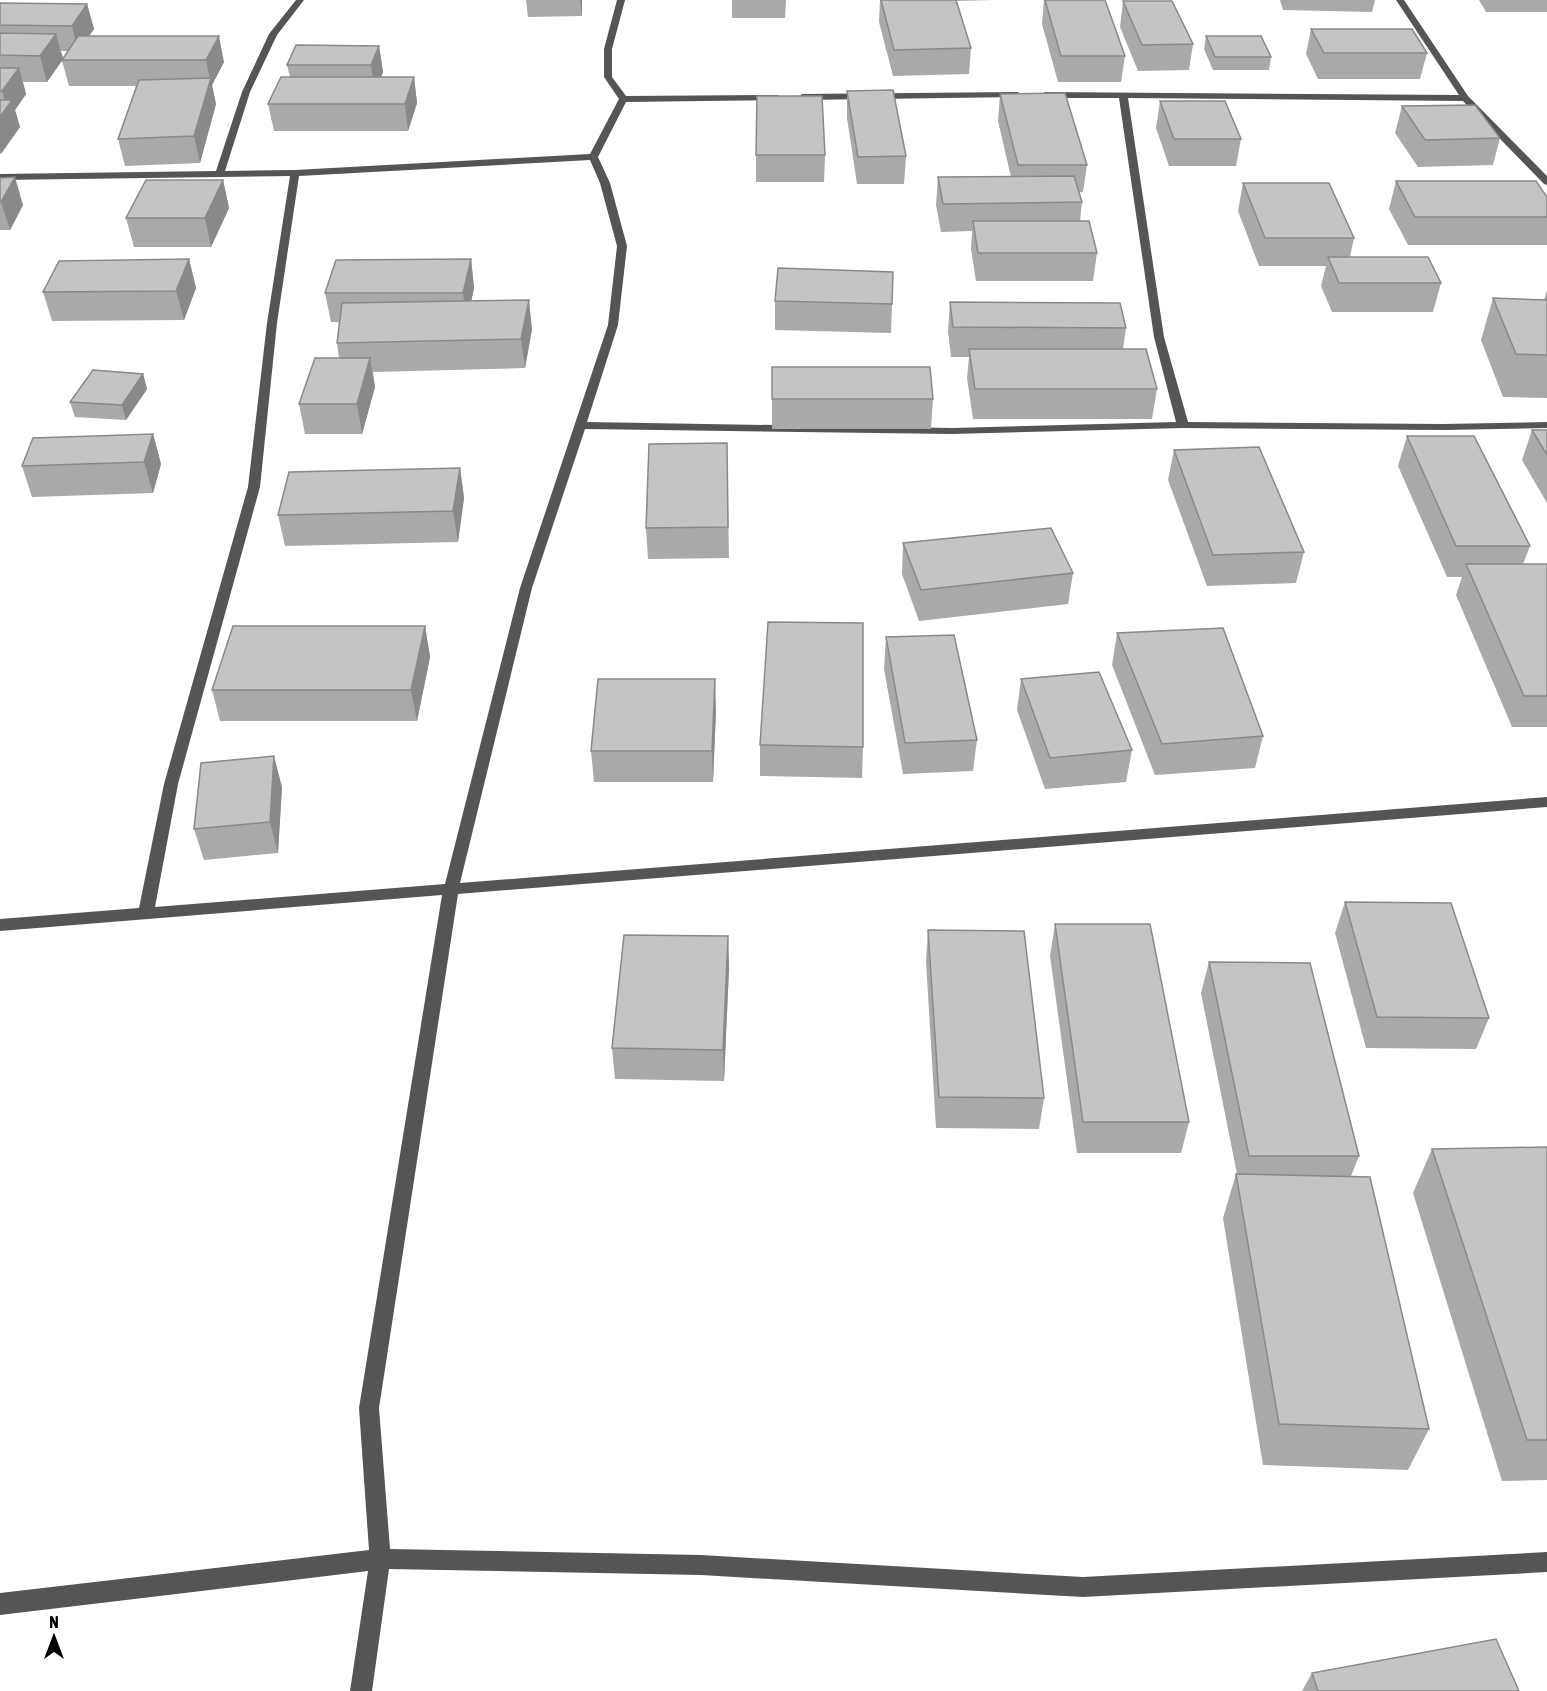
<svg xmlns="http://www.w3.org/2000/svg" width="1547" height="1691" viewBox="0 0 1547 1691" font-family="'Asap Condensed',sans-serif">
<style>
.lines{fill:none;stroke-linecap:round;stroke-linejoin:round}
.minor{fill:#555;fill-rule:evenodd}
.wall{fill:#a9a9a9;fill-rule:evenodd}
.shaded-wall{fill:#898989}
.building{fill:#c4c4c4;stroke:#898989;stroke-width:1.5}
</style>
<rect width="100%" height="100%" fill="#fff"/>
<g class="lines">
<!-- minor -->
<g class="minor">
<path d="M296 0H304L277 35 250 92 225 171 295 170 590 154 619 99 604 77V49L617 0H625L612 49V77L626 96 778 95 779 97 775 100 626 102 598 157 610 183 627 246 618 325 587 422 953 428 1176 422 1154 337 1119 98H1045L1041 95 1045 92 1459 95 1396 0H1404L1468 96 1547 176V185L1544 184 1463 101 1128 98 1164 337 1188 422 1443 424 1547 422V428L1443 430 1183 428 953 434 585 429 532 588 460 883 1547 797V807L458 894 379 1408 390 1549 701 1555 1083 1577 1547 1552V1572L1083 1597 701 1575 389 1569 372 1691H350L368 1571 0 1615V1593L369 1550 359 1408 442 895 0 931V919L139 908 164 784 248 487 267 323 290 176 0 180V174L216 171 242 92 269 34ZM590 160 600 183 617 246 608 325 520 588 445 884 155 907 178 784 260 487 277 323 299 176Z"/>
<path d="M1018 92 1022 95 1021 97 802 100 798 97 802 94Z"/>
</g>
</g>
<!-- wall -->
<g class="wall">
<path d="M526 0H582V16L528 17Z"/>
<path d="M732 0H786L785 18H732Z"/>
<path d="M880 0H994L956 1 971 48 969 74 893 76 879 22Z"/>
<path d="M1044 0H1105L1125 56 1121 82H1058L1042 24Z"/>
<path d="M1280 0H1375L1372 12 1283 10Z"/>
<path d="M1479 0H1547V12H1486Z"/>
<path d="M1123 1 1193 44 1189 70 1138 71 1120 27Z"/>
<path d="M0 3 87 4 94 29 89 36 224 62 212 85 216 104 200 163 125 166 118 139 136 86H69L62 61 47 82H23L26 94 15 110 20 127 0 154ZM61 51H68L63 58Z"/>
<path d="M1311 29 1427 53 1420 79H1318L1306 54Z"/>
<path d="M1206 36 1271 57 1269 70H1213L1204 49Z"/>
<path d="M379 46 383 72 381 77H414L417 103 408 131H274L268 104 290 77 287 65Z"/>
<path d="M847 91 906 156 904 184H857L847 118Z"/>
<path d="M1000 94 1087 165 1083 192H1079L1082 202 1080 221 1097 253 1093 281H976L971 249 972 231 941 232 936 205 938 177H1011L998 121Z"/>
<path d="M1160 101 1241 139 1236 166H1169L1156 128Z"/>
<path d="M1402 106 1500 138 1493 165 1418 167 1395 133Z"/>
<path d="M756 155H825L824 182H756Z"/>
<path d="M0 178 23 205 10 230H0Z"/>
<path d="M223 180 229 208 211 247H134L126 218Z"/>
<path d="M1396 181 1547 197V245H1408L1389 209Z"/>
<path d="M1243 183 1354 238 1350 257 1441 283 1433 312H1332L1321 286 1326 266H1259L1238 211Z"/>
<path d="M189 259 196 288 184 320 52 321 43 292Z"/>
<path d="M471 259 474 288 471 301 532 329 525 368 373 372 375 387 362 434H305L299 404 339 358 337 343 339 322H331L325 293Z"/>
<path d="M1547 290V398L1503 397 1481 340 1493 298 1544 300Z"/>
<path d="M775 301 892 304 891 333 775 330Z"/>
<path d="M950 302 1126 328 1123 349 1157 389 1152 419H973L967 378 969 357H951L948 331Z"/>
<path d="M772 367 933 399 931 429H772Z"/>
<path d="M143 374 147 389 126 420 75 417 70 402Z"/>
<path d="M1532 430H1547V503L1522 460Z"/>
<path d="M153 434 161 464 153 493 32 497 22 466Z"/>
<path d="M1407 436 1530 546 1523 564H1547V727H1512L1456 595 1462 577H1447L1398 466Z"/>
<path d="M727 443 729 558 648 559 646 528Z"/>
<path d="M1174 450 1304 552 1296 583 1207 586 1168 480Z"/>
<path d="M460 468 464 498 458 542 285 546 278 515Z"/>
<path d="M903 543 1073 573 1068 604 919 621 902 574Z"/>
<path d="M425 626 430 657 417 721H220L212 690Z"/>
<path d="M1117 633 1263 736 1255 768 1155 775 1112 665Z"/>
<path d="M886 637 977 740 973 771 903 774 884 669Z"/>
<path d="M1021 679 1132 750 1126 782 1045 789 1017 710Z"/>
<path d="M716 710 713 782H594L591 751Z"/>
<path d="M760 745 863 747 862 778 760 776Z"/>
<path d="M282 787 278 853 204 860 194 829Z"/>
<path d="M1345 902 1489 1018 1476 1049 1366 1048 1335 933Z"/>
<path d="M1055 924 1189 1122 1181 1153H1077L1050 956Z"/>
<path d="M928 930 1044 1098 1039 1129 936 1128 926 961Z"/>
<path d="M728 936 729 968 724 1081 615 1079 612 1048Z"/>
<path d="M1209 962 1359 1156 1351 1176 1429 1429 1408 1470 1263 1465 1223 1218 1236 1174H1237L1201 993Z"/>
<path d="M1547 1147V1480L1502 1481 1413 1193 1432 1149Z"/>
<path d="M1312 1673 1519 1691H1302Z"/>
</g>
<!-- shaded-wall -->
<g class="shaded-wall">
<path d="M580 0H582V16Z"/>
<path d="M87 4 94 29 78 51 72 26Z"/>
<path d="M56 34 63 59 47 82 40 56Z"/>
<path d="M219 36 224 62 212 85 216 104 200 163 194 136 210 79 206 60Z"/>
<path d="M379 46 383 72 375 92 371 65Z"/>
<path d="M19 68 26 94 15 110 20 127 1 154 0 151V117L7 107 2 91Z"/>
<path d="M414 77 417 103 408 131 405 104Z"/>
<path d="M15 177 23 205 10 230 1 202Z"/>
<path d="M223 180 229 208 211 247 205 218Z"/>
<path d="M189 259 196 288 184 320 176 291Z"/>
<path d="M471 259 474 288 467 322 463 293Z"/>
<path d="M529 300 532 329 525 368 521 339Z"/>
<path d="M370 358 375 387 362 434 357 404Z"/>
<path d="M143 374 147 389 126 420 122 405Z"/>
<path d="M153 434 161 464 153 493 144 462Z"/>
<path d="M460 468 464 498 458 542 453 511Z"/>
<path d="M425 626 430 657 417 721 411 690Z"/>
<path d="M715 679 716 710 713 782 712 751Z"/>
<path d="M274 756 282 787 278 853 270 822Z"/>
<path d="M728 936 729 968 724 1081 723 1050Z"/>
</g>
<!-- building -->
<g class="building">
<path d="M881 0H956L971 48 894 50Z"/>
<path d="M1045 0H1105L1125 56H1061Z"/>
<path d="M1123 1H1172L1193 44 1142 45Z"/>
<path d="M0 3 87 4 72 26 0 25Z"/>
<path d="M1311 29H1412L1427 53H1324Z"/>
<path d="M0 33 56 34 40 56 0 55Z"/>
<path d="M78 36H219L206 60H62Z"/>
<path d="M1206 36H1261L1271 57H1215Z"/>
<path d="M296 45 379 46 371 65H287Z"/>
<path d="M0 68H19L2 91H0Z"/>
<path d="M281 77H414L405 104H268Z"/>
<path d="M211 78 194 136 118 139 139 80Z"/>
<path d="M893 90 906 156 858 157 847 91Z"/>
<path d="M1065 93 1087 165H1018L1000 94Z"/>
<path d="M757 96H822L825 155H756Z"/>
<path d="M0 100H12L0 117Z"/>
<path d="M1160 101H1225L1241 139H1174Z"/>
<path d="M1475 105 1500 138 1425 140 1402 106Z"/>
<path d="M1074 176 1082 202 943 204 938 177Z"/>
<path d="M15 177 1 202H0V178Z"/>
<path d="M146 180H223L205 218H126Z"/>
<path d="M1396 181H1536L1547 197V217H1415Z"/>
<path d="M1243 183H1329L1354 238H1265Z"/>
<path d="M973 221H1089L1097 253H978Z"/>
<path d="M1328 257H1428L1441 283H1339Z"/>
<path d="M189 259 176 291 43 292 59 261Z"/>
<path d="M471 259 463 293H325L336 260Z"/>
<path d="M778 268 893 272 892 304 775 301Z"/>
<path d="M1493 298 1547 300V355L1516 354Z"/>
<path d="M529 300 521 339 337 343 342 303Z"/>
<path d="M950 302 1120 303 1126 328 953 327Z"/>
<path d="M969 349H1146L1157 389H975Z"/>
<path d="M315 358H370L357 404H299Z"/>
<path d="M772 367H930L933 399H772Z"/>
<path d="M93 370 143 374 122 405 70 402Z"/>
<path d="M1532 430H1547V455Z"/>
<path d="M153 434 144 462 22 466 33 438Z"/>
<path d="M1407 436H1474L1530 546H1456Z"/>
<path d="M727 443 728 527 646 528 649 444Z"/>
<path d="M1259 447 1304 552 1213 555 1174 450Z"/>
<path d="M460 468 453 511 278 515 289 472Z"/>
<path d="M1051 528 1073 573 921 590 903 543Z"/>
<path d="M1466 564H1547V696H1524Z"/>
<path d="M768 622 863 623V747L760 745Z"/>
<path d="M233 626H425L411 690H212Z"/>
<path d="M1223 628 1263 736 1162 744 1117 633Z"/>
<path d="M954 635 977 740 905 743 886 637Z"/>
<path d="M1099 672 1132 750 1050 758 1021 679Z"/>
<path d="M598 679H715L712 751H591Z"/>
<path d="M274 756 270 822 194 829 201 763Z"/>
<path d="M1345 902 1451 903 1489 1018 1377 1017Z"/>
<path d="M1055 924H1150L1189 1122H1083Z"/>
<path d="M928 930 1024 931 1044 1098 939 1097Z"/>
<path d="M624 935 728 936 723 1050 612 1048Z"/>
<path d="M1209 962 1310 963 1359 1156H1249Z"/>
<path d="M1547 1147V1440H1527L1432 1149Z"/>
<path d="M1236 1174 1370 1177 1429 1429 1279 1424Z"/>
<path d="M1496 1639 1519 1691H1318L1312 1673Z"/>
</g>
<!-- north arrow -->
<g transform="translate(54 1637)" stroke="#ffffff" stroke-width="4.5" paint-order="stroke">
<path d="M0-4.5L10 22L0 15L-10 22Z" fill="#000000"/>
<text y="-9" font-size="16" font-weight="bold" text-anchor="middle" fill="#000000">N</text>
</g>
</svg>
